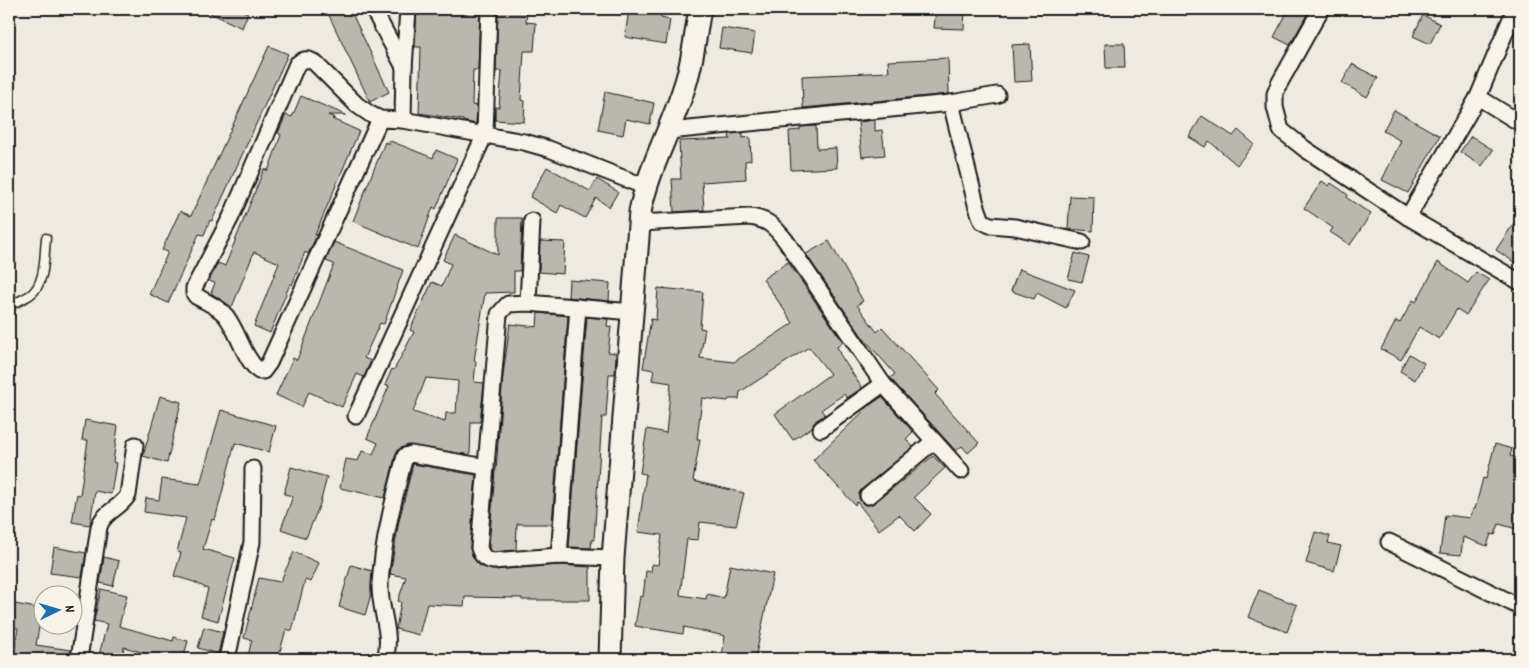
<svg xmlns="http://www.w3.org/2000/svg" width="1529" height="668" viewBox="0 0 1529 668" font-family="Dekko,sans-serif">
<style>
.building{fill:#bab7af;stroke:#1c1c1c;fill-rule:evenodd}
.lines{fill:none;stroke-linecap:round;stroke-linejoin:round}
.lane-casing{stroke:#1c1c1c;stroke-width:11}
.street-casing{stroke:#1c1c1c;stroke-width:19}
.secondary-casing{stroke:#1c1c1c;stroke-width:25}
.lane{stroke:#f7f3e8;stroke-width:8}
.street{stroke:#f7f3e8;stroke-width:15}
.secondary{stroke:#f7f3e8;stroke-width:21}
</style>
<rect width="100%" height="100%" fill="#eeeae0"/>
<filter id="ink" filterUnits="userSpaceOnUse"><feTurbulence type="fractalNoise" baseFrequency=".02" numOctaves="2"/><feDisplacementMap in="SourceGraphic" scale="10" xChannelSelector="R" yChannelSelector="G"/><feConvolveMatrix kernelMatrix="1 2 1 2 8 2 1 2 1" color-interpolation-filters="sRGB"/></filter>
<g filter="url(#ink)">
<!-- building -->
<g class="building">
<path d="M202 9H239L248 13 242 28Z"/>
<path d="M326 9H350L389 92 370 102Z"/>
<path d="M417 9H480L478 70H473L472 105 477 106 476 124 463 121V120L419 113 421 47H415Z"/>
<path d="M498 9H527L526 22 536 23 534 51H524L521 100 525 101 524 122 495 120V107H499L502 71H496Z"/>
<path d="M629 9H662L661 18 670 20 666 44 625 37Z"/>
<path d="M936 9H965L964 29 934 28Z"/>
<path d="M1289 9H1310L1290 45 1274 37Z"/>
<path d="M1423 15 1440 24 1430 44 1413 36Z"/>
<path d="M722 28 755 33 752 53 719 48Z"/>
<path d="M1030 44 1032 81 1014 82 1012 45Z"/>
<path d="M1105 44H1124L1125 68H1106Z"/>
<path d="M269 46 288 54 212 221 210 220 204 235 199 234 168 303 149 294 168 252 162 250 180 211 191 216Z"/>
<path d="M948 58 949 94 803 108 802 76 889 72 888 61Z"/>
<path d="M1352 64 1378 78 1367 97 1342 83Z"/>
<path d="M605 92 654 103 650 124 626 119 623 135 598 130Z"/>
<path d="M301 96 346 115H328L335 118 332 119 359 131 315 235H317L308 254 305 252 292 285 290 284 270 333 254 326 279 263 254 252 232 307 211 293 215 283 209 281 218 263 225 266 264 169 268 171 281 135 278 133 286 115 292 117Z"/>
<path d="M1394 110 1440 136 1408 193 1382 180 1401 141 1383 131Z"/>
<path d="M1202 116 1233 136 1238 130 1254 144 1237 165 1209 141 1205 147 1189 137Z"/>
<path d="M875 120V131L882 130 885 155 862 157 858 122Z"/>
<path d="M816 126 817 149 836 148 837 168 791 170 789 131 800 130V127Z"/>
<path d="M743 133V138L750 137 751 160 745 161 746 179 702 182 704 210 674 212 672 179H681L679 141 730 139 729 134Z"/>
<path d="M1471 136 1493 150 1482 166 1460 152Z"/>
<path d="M388 140 433 158 436 150 457 159 436 209 433 207 418 249 353 221 385 142 390 144Z"/>
<path d="M547 167 590 191 597 179 618 192 609 207 596 198 585 218 561 205 557 213 530 197Z"/>
<path d="M1322 181 1329 186 1331 183 1340 189 1348 195 1347 198 1371 214 1350 245 1330 232 1333 228 1304 208Z"/>
<path d="M1070 196 1094 197 1093 231 1068 229Z"/>
<path d="M1520 214V266L1496 250Z"/>
<path d="M498 218H522L520 271H514V292L485 293 474 361H476L474 382 484 383 480 422H471L470 455 408 445 399 449 396 453 385 498 340 488 346 459 358 461 362 451 373 454 378 443 367 438 389 386 385 385 392 369 394 370 414 332 410 330 432 282 442 286 451 264 443 260 455 235 498 255ZM426 378 458 381 456 413H446L445 422 413 412Z"/>
<path d="M540 241 565 242 563 274 539 272Z"/>
<path d="M829 241 863 301 857 305 877 332 882 327 939 390 935 394 979 443 968 453 962 446 956 451 890 378 895 374 864 339 806 254Z"/>
<path d="M334 242 403 270 384 324 380 323 364 358 371 361 364 377 357 374 342 407 309 392 302 407 276 395 293 358 297 360 334 264 326 261Z"/>
<path d="M1075 253 1089 257 1082 282 1068 279Z"/>
<path d="M788 262 843 342 837 347 840 352 839 353 862 388 847 398 844 394 821 410 825 415 815 421 812 427 793 440 775 414 830 374 809 347 740 392 739 399H729L728 401 702 398 697 439H700L693 481 744 493 736 526 700 522 698 540 687 539 680 595 706 599 707 594 724 598 730 565 773 574 755 659 722 657 725 636 684 627 683 634 635 626 640 596 643 597 646 571 651 572 652 564 658 565 662 535 638 532 646 474 640 473 647 429 666 433 671 383 652 380 654 370 643 368 651 319 656 320 658 288 703 292 700 328 705 329 700 358 734 362 793 323 763 279Z"/>
<path d="M1438 262 1468 283 1476 272 1489 280 1466 315 1457 309 1439 339 1419 327 1401 360 1381 349 1396 321 1400 323 1413 300 1416 302Z"/>
<path d="M1019 269 1075 290 1066 308 1037 293 1034 299 1011 291Z"/>
<path d="M569 280 610 283 609 301 568 297Z"/>
<path d="M538 313 568 316 552 524H517L516 550 494 552 490 550 489 547 495 470H496L503 375 510 324 537 327Z"/>
<path d="M587 317 608 319 607 326 611 327 608 352 616 353 615 374H609L606 417H602L594 540H592L591 548 569 547Z"/>
<path d="M1409 354 1424 363 1415 380 1400 371Z"/>
<path d="M160 396 181 402 167 463 143 456Z"/>
<path d="M882 397 913 432 906 439 913 447 862 489 859 493V498L864 505H869L874 503 933 456 945 468 914 497 931 514 915 531 899 515 879 530 857 502 855 505 813 460 870 405Z"/>
<path d="M221 410 276 426 269 452 235 443 215 520 212 519 203 549 235 558 218 621 201 616 208 589 194 582 174 576 181 553 177 552 186 518 144 512 146 498 159 500 162 479 200 484Z"/>
<path d="M85 420 118 426 113 462 116 463 111 494 95 491 90 525 72 522 77 494 80 495 88 440H82Z"/>
<path d="M1495 444 1512 449 1510 456 1520 458V530L1499 524 1495 535 1491 534 1487 546 1463 537 1461 555 1440 553 1445 515 1470 518 1474 508 1475 509 1483 478 1486 479Z"/>
<path d="M413 464 476 475 470 548 473 558 479 565 493 570 559 565 590 567V600H522V598L465 597 464 606 427 604 419 635 396 629 401 602 398 601 406 577 390 574 391 569 399 521Z"/>
<path d="M291 467 327 477 320 504 306 538 281 529 293 496 284 494Z"/>
<path d="M1315 532 1330 536 1328 543 1341 546 1334 571 1306 563Z"/>
<path d="M54 547 86 553 82 577 50 573Z"/>
<path d="M294 552 319 563 311 582 305 580 292 631 286 629 278 659H247L252 640 244 638 259 578 280 582Z"/>
<path d="M104 557 119 561 113 586 100 583Z"/>
<path d="M351 565 372 571 371 594 365 615 339 607Z"/>
<path d="M101 589 127 595 119 626 173 641 174 637 188 641 183 659H177L158 654V657L124 647 122 659H98L107 624 94 621Z"/>
<path d="M1259 590 1297 605 1287 632 1248 617Z"/>
<path d="M15 604 42 609 36 645 71 650 70 659H13L18 628 12 627Z"/>
<path d="M204 627 223 632 218 654 198 648Z"/>
</g>
<g class="lines">
<defs>
<path id="lane" d="M9 306C16 302 24 299 30 295 46 284 44 255 46 238"/>
<g id="street">
<path d="M373 9 404 67"/>
<path d="M1321 9 1279 84 1275 94V107L1281 130 1305 149 1408 217 1520 282"/>
<path d="M1478 97 1520 123"/>
<path d="M951 103 976 204 982 221 990 225 1015 227 1082 242"/>
<path d="M380 119 269 363 263 371H259C243 357 239 333 226 316 219 307 206 302 196 296L194 293V288L231 217 297 64C304 59 308 58 315 63L357 105 370 114 380 119 403 120 524 142 549 149 646 187"/>
<path d="M403 120 404 68 408 9"/>
<path d="M669 131 951 103 997 95"/>
<path d="M1408 217 1478 97 1515 9"/>
<path d="M639 223 749 217C768 219 774 226 786 241L883 384 961 471"/>
<path d="M528 303 532 221"/>
<path d="M356 416 485 134 489 9"/>
<path d="M821 429 883 384"/>
<path d="M868 496 934 441"/>
<path d="M1389 542 1520 607"/>
<path d="M559 556 578 307"/>
<path d="M613 558 559 556 493 561C484 559 482 556 479 548L499 314 508 304 528 303 632 312"/>
<path d="M79 659 99 527C103 512 121 508 128 495L135 445"/>
<path d="M227 659 252 542 253 469"/>
<path d="M385 659C393 634 379 609 380 584 383 540 394 498 405 456L411 454 486 467"/>
</g>
<path id="secondary" d="M610 659 613 558 640 212C648 170 671 129 684 88 693 63 695 35 700 9"/>
</defs>
<!-- lane casing -->
<use href="#lane" class="lane-casing"/>
<!-- street casing -->
<use href="#street" class="street-casing"/>
<!-- secondary casing -->
<use href="#secondary" class="secondary-casing"/>
<!-- lane -->
<use href="#lane" class="lane"/>
<!-- street -->
<use href="#street" class="street"/>
<!-- secondary -->
<use href="#secondary" class="secondary"/>
</g>
</g>
<!-- margin -->
<rect width="1529" height="668" fill="none" stroke="#f7f3e8" stroke-width="30"/>
<rect x="15" y="15" width="1499" height="638" fill="none" stroke="#1c1c1c" stroke-width="2" filter="url(#ink)"/>
<!-- north arrow -->
<g transform="translate(58 610) rotate(85)"><circle r="24" fill="#f7f3e8" stroke="#9f9d96"/>
<path d="M0-4L9 19L0 12L-9 19Z" fill="#1f6fb2"/>
<text y="-8" font-size="14" font-weight="bold" text-anchor="middle" fill="#1c1c1c">N</text>
</g>
</svg>
